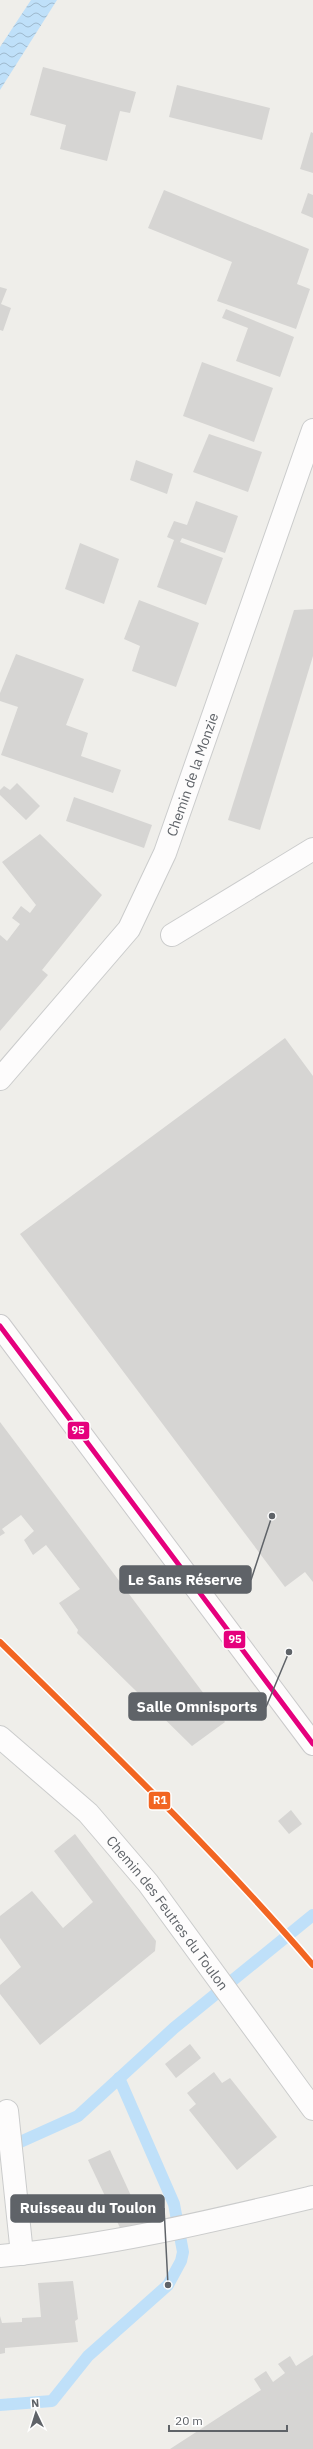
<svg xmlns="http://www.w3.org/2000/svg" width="313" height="2449" viewBox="0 0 313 2449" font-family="'IBM Plex Sans',sans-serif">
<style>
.water{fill:url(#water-waves)}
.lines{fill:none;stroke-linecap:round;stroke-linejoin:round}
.stream{stroke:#bfe0f9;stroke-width:12}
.building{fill:#d6d5d3}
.lane-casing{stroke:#cbcccc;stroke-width:24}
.street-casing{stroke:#cbcccc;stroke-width:24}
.secondary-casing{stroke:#cacacb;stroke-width:24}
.lane{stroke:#fdfcfc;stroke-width:22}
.street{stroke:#fdfcfc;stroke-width:22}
.secondary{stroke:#fdfcfc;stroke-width:22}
.bus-1-casing{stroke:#fff;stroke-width:8}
.bus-1{stroke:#e5007d;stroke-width:5}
.rail-1-casing{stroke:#fff;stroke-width:9}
.rail-1{stroke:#f26522;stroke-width:6}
.labels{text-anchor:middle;stroke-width:3;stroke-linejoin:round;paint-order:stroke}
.street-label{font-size:14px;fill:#5f6368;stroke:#fff}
.leader{fill:none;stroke:#5f6368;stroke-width:1.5}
.callout-dot{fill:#5f6368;stroke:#fff;stroke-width:1.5}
.callout{fill:#5f6368;stroke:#5f6368;stroke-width:1.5}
.callout-label{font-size:15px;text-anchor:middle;font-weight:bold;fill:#fff}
.line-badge{stroke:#fff;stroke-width:1.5}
.badge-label{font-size:11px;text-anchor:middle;font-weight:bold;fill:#fff}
</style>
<defs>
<pattern id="water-waves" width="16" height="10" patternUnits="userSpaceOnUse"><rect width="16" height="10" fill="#bfe0f9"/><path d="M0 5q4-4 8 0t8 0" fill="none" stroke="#9eb9cd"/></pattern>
</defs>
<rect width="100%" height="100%" fill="#efeeea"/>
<!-- water -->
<path class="water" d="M31 0H57L0 90V47Z"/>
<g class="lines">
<!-- stream -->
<g class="stream">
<path d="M0 2151 78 2116 174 2028 313 1915"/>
<path d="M0 2405 52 2401 88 2356 168 2285 181 2261 183 2252 174 2204 119 2078"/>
</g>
</g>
<!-- building -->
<g class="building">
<path d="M43 67 136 92 130 113 120 111 107 161 60 149 66 125 30 115Z"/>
<path d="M177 85 270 108 262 140 169 117Z"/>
<path d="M311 132 313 133V173L300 169Z"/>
<path d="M164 190 309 249 297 284 310 289 296 329 217 301 232 262 148 228Z"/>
<path d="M308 193 313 195V218L301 213Z"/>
<path d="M0 287 7 289 1 304 11 308 3 331 0 330Z"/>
<path d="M226 309 294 337 280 377 236 361 248 328 222 318Z"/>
<path d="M202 362 273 388 254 442 183 416Z"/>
<path d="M209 434 262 452 248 492 193 472Z"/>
<path d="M136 460 173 474 167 494 130 480Z"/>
<path d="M196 501 238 516 225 553 182 538 180 542 223 558 206 605 157 587 174 540 167 537 174 521 187 525Z"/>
<path d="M80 543 119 559 104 604 65 589Z"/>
<path d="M139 600 199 623 176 687 132 671 140 646 124 639Z"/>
<path d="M313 609V656L260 830 228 820 294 610Z"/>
<path d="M16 654 84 679 66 725 88 733 81 756 121 770 113 793 1 755 18 707 0 701V693Z"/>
<path d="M17 783 40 806 26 820 0 795V790L4 786 10 790Z"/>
<path d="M74 797 152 825 144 848 66 821Z"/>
<path d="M40 834 102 895 42 970 48 975 0 1031V935L7 941 20 924 12 918 21 906 30 913 36 905 2 862Z"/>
<path d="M285 1038 313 1076V1582L305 1572 285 1587 20 1234Z"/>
<path d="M0 1422 225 1722 192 1746 77 1633 78 1630 59 1603 80 1589 46 1545 33 1555 24 1540 34 1531 21 1515 2 1529 5 1533 0 1536Z"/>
<path d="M291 1810 302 1824 289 1834 278 1821Z"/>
<path d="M75 1834 156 1941 155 1951 40 2045 0 1994V1985L21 1967 0 1938V1916L32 1891 63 1928 93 1902 54 1851Z"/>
<path d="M190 2044 201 2058 176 2078 165 2064Z"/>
<path d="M214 2072 222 2083 230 2078 277 2137 237 2170 189 2110 196 2104 187 2093Z"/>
<path d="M110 2150 144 2224 122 2232 88 2160Z"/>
<path d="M73 2281 78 2319 75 2321 78 2342 5 2348V2353L0 2354V2316L2 2323 22 2322V2318L41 2317 38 2283Z"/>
<path d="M313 2355V2449H170L261 2390 254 2379 266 2371 273 2382 285 2373 278 2364 290 2356 296 2366Z"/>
</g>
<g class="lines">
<defs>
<g id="lane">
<path d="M172 935 313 849"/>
<path d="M7 2111 22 2254"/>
<path d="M0 2256C108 2246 208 2222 313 2197"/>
</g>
<g id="street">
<path id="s1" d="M0 1079 129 929 165 853 313 430"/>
<path id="s2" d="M0 1737 88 1813 148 1883 313 2109"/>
</g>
<path id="secondary" d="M0 1326 313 1744"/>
</defs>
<!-- lane casing -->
<use href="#lane" class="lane-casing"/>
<!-- street casing -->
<use href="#street" class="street-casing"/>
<!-- secondary casing -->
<use href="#secondary" class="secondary-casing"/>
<!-- lane -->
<use href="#lane" class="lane"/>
<!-- street -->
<use href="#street" class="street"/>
<!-- secondary -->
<use href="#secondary" class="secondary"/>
<defs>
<path id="bus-1" d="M0 1326 313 1744"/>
</defs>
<!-- bus-1 casing -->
<use href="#bus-1" class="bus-1-casing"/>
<!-- bus-1 -->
<use href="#bus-1" class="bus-1"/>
<defs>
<path id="rail-1" d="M0 1642C107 1747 215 1851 313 1965"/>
</defs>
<!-- rail-1 casing -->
<use href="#rail-1" class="rail-1-casing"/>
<!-- rail-1 -->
<use href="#rail-1" class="rail-1"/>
</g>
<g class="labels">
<!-- street labels -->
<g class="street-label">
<text dy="5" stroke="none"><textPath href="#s1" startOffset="365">Chemin de la Monzie</textPath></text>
<text dy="5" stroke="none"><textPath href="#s2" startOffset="244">Chemin des Feutres du Toulon</textPath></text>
</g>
</g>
<!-- callouts -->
<path class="leader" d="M272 1516L251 1580M289 1652L266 1707M168 2285L164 2208"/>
<g class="callout-dot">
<circle cx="272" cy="1516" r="4"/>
<circle cx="289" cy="1652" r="4"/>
<circle cx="168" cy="2285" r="4"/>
</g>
<g class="callout">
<rect x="120" y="1566" width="131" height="27" rx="4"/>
<rect x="129" y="1693" width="137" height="27" rx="4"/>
<rect x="11" y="2195" width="153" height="27" rx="4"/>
</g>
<g class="callout-label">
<text x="185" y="1585">Le Sans Réserve</text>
<text x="197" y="1712">Salle Omnisports</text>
<text x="88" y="2213">Ruisseau du Toulon</text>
</g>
<g class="line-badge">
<rect x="67" y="1421" width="23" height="19" rx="4" fill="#e5007d"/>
<rect x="223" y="1630" width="23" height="19" rx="4" fill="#e5007d"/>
<rect x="148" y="1791" width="23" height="19" rx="4" fill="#f26522"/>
</g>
<g class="badge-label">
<text x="78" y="1434">95</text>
<text x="235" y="1643">95</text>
<text x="160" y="1804">R1</text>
</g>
<!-- north arrow -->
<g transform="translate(36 2413) rotate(356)" stroke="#ffffff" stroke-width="3" paint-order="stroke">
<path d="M0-3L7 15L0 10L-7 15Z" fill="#5f6368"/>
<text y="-6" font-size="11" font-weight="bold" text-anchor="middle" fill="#5f6368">N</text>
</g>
<!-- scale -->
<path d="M169 2425v6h118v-6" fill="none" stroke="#5f6368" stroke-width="2"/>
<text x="175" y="2425" font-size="12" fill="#5f6368" stroke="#ffffff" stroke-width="3" paint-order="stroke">20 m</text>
</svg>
